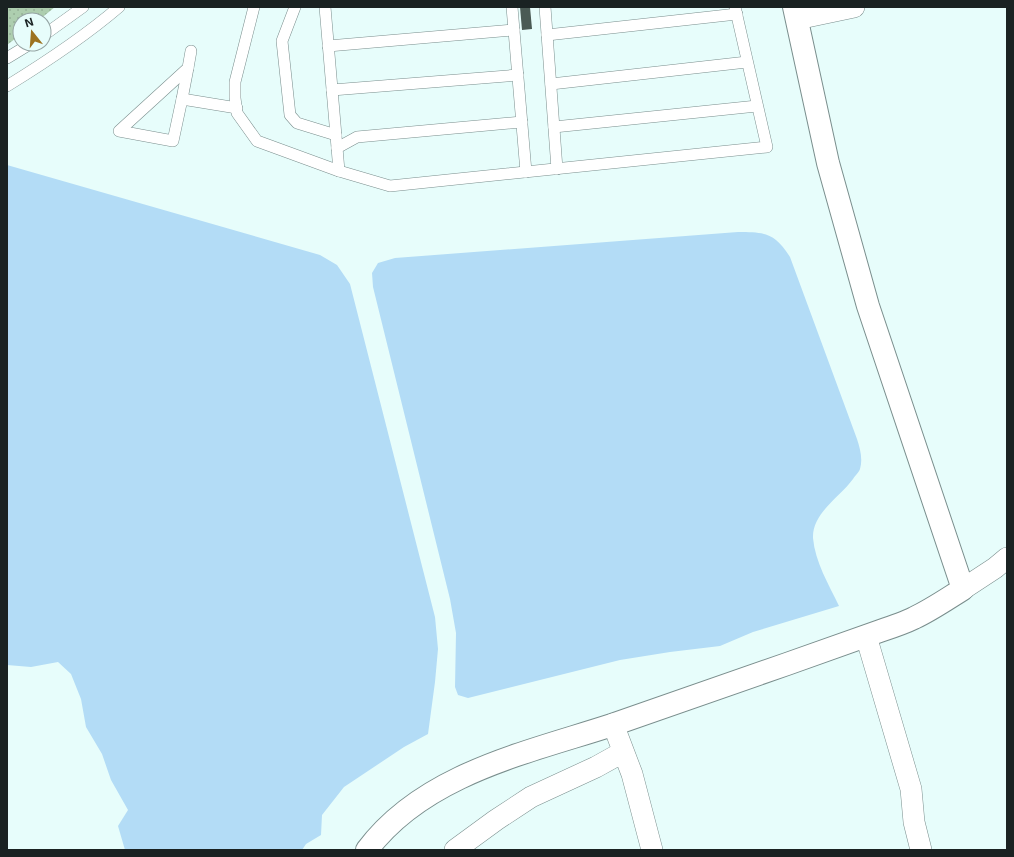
<svg xmlns="http://www.w3.org/2000/svg" width="1014" height="857" viewBox="0 0 1014 857" font-family="Inter,sans-serif">
<style>
.park{fill:url(#park-dots)}
.water{fill:#b3dcf6}
.building{fill:#4a5a54}
.lines{fill:none;stroke-linecap:round;stroke-linejoin:round}
.lane-casing{stroke:#7a8e8d;stroke-width:12}
.street-casing{stroke:#7a8e8d;stroke-width:22}
.secondary-casing{stroke:#7a8e8d;stroke-width:24}
.lane{stroke:#fff;stroke-width:11}
.street{stroke:#fff;stroke-width:21}
.secondary{stroke:#fff;stroke-width:22}
</style>
<defs>
<pattern id="park-dots" width="8" height="8" patternUnits="userSpaceOnUse"><rect width="8" height="8" fill="#adceaf"/><path d="M2 2h.1M6 6h.1" fill="none" stroke="#94b196" stroke-width="1.8" stroke-linecap="round"/></pattern>
</defs>
<rect width="100%" height="100%" fill="#e7fdfb"/>
<!-- park -->
<path class="park" d="M7 7H55L39 20H20V35L7 45Z"/>
<!-- water -->
<g class="water">
<path d="M7 165 320 255 337 265 350 284 435 617 438 649 435 682 428 734 404 747 344 787 322 815 321 835 306 844 302 850H125L118 826 128 810 111 780 102 754 86 727 81 699 71 674 58 662 31 667 7 665Z"/>
<path d="M738 232C765 232 775 233 790 257L857 439C860 448 863 459 860 469 859 472 855 476 853 479 840 497 812 513 813 538 815 562 829 585 839 606L753 632 720 646 670 652 620 660 468 698 458 695 455 687 456 633 450 599 373 287 372 273 378 263 395 258Z"/>
</g>
<!-- building -->
<path class="building" d="M520 7H530L532 29 522 30Z"/>
<g class="lines">
<defs>
<g id="lane">
<path d="M254 7 235 82V98L237 113 257 141 339 171 390 186 767 147 735 7"/>
<path d="M295 7 282 41 290 115 297 123 336 135"/>
<path d="M325 7 339 171"/>
<path d="M512 7 526 172"/>
<path d="M545 7 557 169"/>
<path d="M44 35 83 7"/>
<path d="M547 35 737 14"/>
<path d="M328 46 514 30"/>
<path d="M191 51 188 68 119 131 173 141 182 99 237 108"/>
<path d="M7 58 30 44"/>
<path d="M551 84 747 62"/>
<path d="M7 86C46 62 84 37 119 7"/>
<path d="M332 90 518 75"/>
<path d="M182 99 188 68"/>
<path d="M554 127 757 106"/>
<path d="M337 148 357 137 522 122"/>
</g>
<g id="street">
<path d="M797 19 854 7"/>
<path d="M963 589 995 568 1007 558"/>
<path d="M866 636 911 789 914 822 921 850"/>
<path d="M613 724 632 774 652 850"/>
<path d="M455 850 496 820 531 797 596 767 623 752"/>
</g>
<path id="secondary" d="M367 850C424 774 526 753 612 725 671 705 729 684 787 664 818 653 849 642 880 631 892 627 904 623 914 618 931 610 947 599 963 589L868 306 828 163 794 7"/>
</defs>
<!-- lane casing -->
<use href="#lane" class="lane-casing"/>
<!-- street casing -->
<use href="#street" class="street-casing"/>
<!-- secondary casing -->
<use href="#secondary" class="secondary-casing"/>
<!-- lane -->
<use href="#lane" class="lane"/>
<!-- street -->
<use href="#street" class="street"/>
<!-- secondary -->
<use href="#secondary" class="secondary"/>
</g>
<!-- border -->
<rect width="1014" height="857" fill="none" stroke="#1a2222" stroke-width="16"/>
<!-- north arrow -->
<g transform="translate(32 32) rotate(343)"><circle r="19" fill="#e7fdfb" stroke="#95a5a4"/>
<path d="M0-3L7 15L0 10L-7 15Z" fill="#9c7220"/>
<text y="-6" font-size="11" font-weight="bold" text-anchor="middle" fill="#1a2222">N</text>
</g>
</svg>
